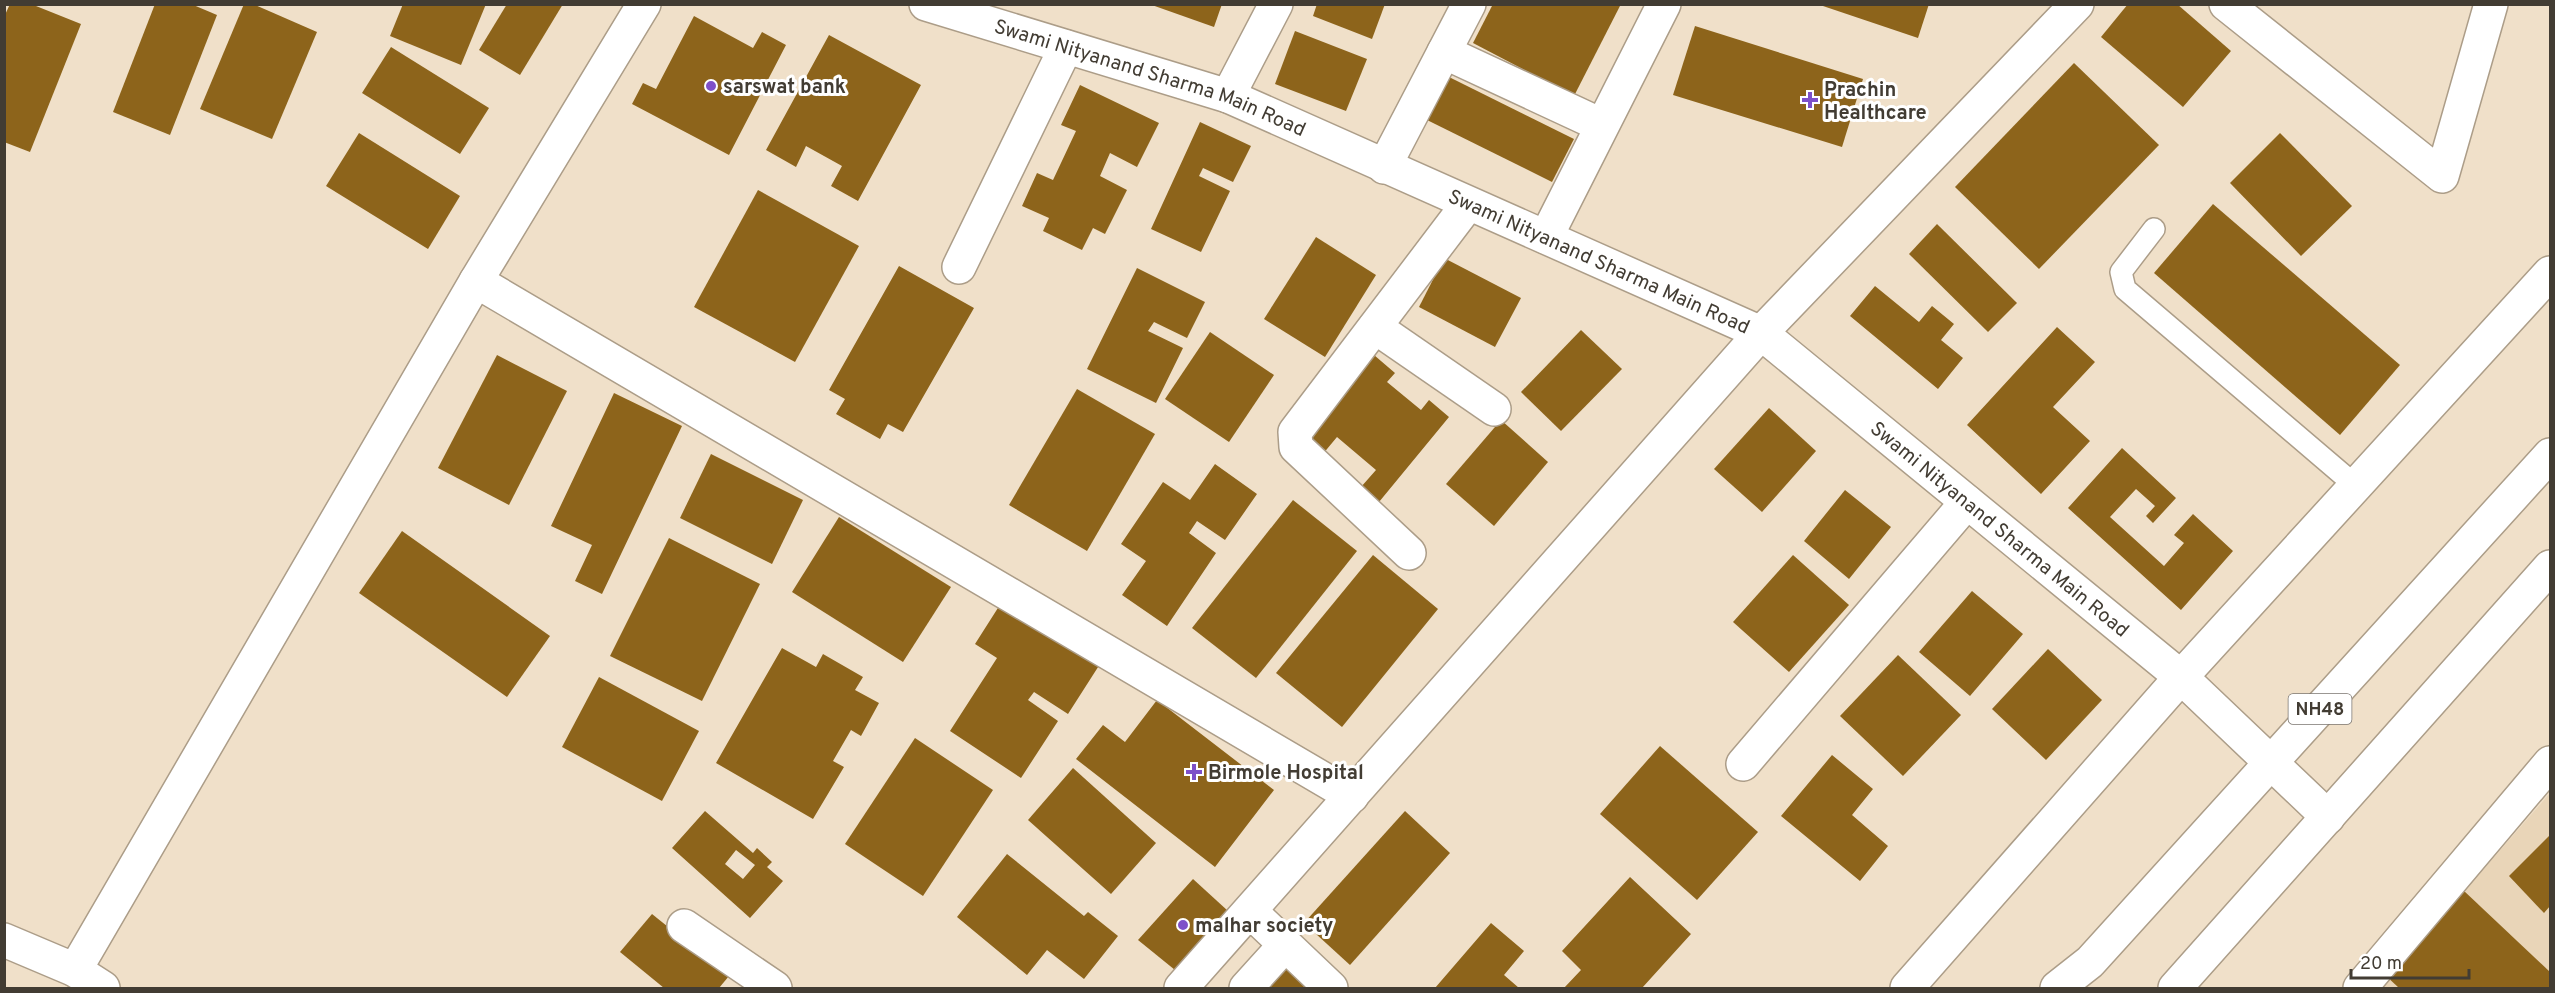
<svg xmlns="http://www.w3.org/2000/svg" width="2555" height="993" viewBox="0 0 2555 993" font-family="Overpass,sans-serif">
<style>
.built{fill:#e9d5b8}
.building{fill:#8d641b;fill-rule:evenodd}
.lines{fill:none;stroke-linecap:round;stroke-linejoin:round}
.lane-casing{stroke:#ac9d88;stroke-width:24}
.street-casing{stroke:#ac9d88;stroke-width:36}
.secondary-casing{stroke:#ac9d88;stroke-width:36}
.highway-casing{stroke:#ac9d88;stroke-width:36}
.lane{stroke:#fff;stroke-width:21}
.street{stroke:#fff;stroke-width:33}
.secondary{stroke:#fff;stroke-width:33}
.highway{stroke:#fff;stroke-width:33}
.poi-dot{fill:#7e50c9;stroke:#fff;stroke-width:2}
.labels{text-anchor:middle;stroke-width:6;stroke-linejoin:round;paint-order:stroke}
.shield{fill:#fff;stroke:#7b7670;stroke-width:1.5}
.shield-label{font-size:18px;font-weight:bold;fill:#423c33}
.street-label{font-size:20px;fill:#423c33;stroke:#fff}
.poi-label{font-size:20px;font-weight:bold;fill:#423c33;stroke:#fff;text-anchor:start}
</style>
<rect width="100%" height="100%" fill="#f0e0c9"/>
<!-- built -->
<path class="built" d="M2550 793V988H2380Z"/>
<!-- building -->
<g class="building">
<path d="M10 4H31L81 24 30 152 4 142V17Z"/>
<path d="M155 4H191L217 15 170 135 113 112Z"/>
<path d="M244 4H253L317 32 272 139 200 109Z"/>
<path d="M403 4H486L461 65 390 36Z"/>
<path d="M507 4H563L520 75 479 50Z"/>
<path d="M1149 4H1222L1214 27Z"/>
<path d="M1317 4H1385L1372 39 1313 16Z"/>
<path d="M1493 4H1621L1574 96 1473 43Z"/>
<path d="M1817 4H1929L1918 38Z"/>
<path d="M2128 4H2177L2231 51 2183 107 2101 37Z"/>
<path d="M694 16 753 48 762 32 786 45 729 155 632 104 643 83 656 89Z"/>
<path d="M1695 26 1863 79 1842 147 1673 95Z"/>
<path d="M1295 31 1367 59 1346 111 1275 84Z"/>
<path d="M829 35 921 85 858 201 831 186 842 166 806 146 796 167 766 150Z"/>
<path d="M391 47 489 108 460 154 362 93Z"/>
<path d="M2074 63 2159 145 2039 269 1955 187Z"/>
<path d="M1449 77 1574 139 1552 182 1427 120Z"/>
<path d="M1080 85 1159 123 1137 167 1110 153 1100 176 1127 190 1105 234 1093 228 1082 250 1043 231 1049 218 1022 206 1037 173 1053 180 1076 131 1061 125Z"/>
<path d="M1200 122 1251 146 1233 182 1203 168 1199 176 1230 191 1201 252 1151 229Z"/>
<path d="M359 133 460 196 428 249 326 186Z"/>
<path d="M2280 133 2352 206 2301 256 2230 183Z"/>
<path d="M758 190 859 246 795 362 694 307Z"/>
<path d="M2213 204 2400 365 2340 435 2154 273Z"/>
<path d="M1937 224 2017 303 1988 332 1909 254Z"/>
<path d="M1316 237 1376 275 1325 357 1264 319Z"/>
<path d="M1444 258 1521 298 1495 347 1419 307Z"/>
<path d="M899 266 974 308 903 432 888 424 880 439 836 414 845 399 829 390Z"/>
<path d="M1137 268 1205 302 1187 338 1154 322 1148 331 1183 348 1156 403 1087 369Z"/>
<path d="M1875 286 1919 322 1932 306 1954 324 1941 340 1963 358 1938 389 1850 316Z"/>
<path d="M2057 327 2095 362 2053 407 2090 441 2041 494 1967 425Z"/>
<path d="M1581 330 1622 369 1561 431 1521 392Z"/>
<path d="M1210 332 1274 375 1229 442 1165 399Z"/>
<path d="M497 355 567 391 509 505 438 468Z"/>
<path d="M1374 355 1395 373 1387 382 1421 410 1429 400 1449 417 1379 502 1361 487 1376 470 1337 437 1322 455 1304 440Z"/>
<path d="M1077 389 1155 434 1087 551 1009 505Z"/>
<path d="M614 393 682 426 602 594 575 581 592 545 551 526Z"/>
<path d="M1769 408 1816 451 1762 512 1714 469Z"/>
<path d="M1501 420 1548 462 1494 526 1446 484Z"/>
<path d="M2122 448 2176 498 2153 523 2146 516 2155 506 2136 489 2110 517 2164 566 2184 543 2174 535 2193 514 2233 551 2181 610 2068 508Z"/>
<path d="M711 454 803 500 772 564 680 518Z"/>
<path d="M1215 464 1257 494 1225 540 1197 521 1189 533 1216 553 1167 626 1122 595 1146 561 1121 544 1163 482 1190 500Z"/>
<path d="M1845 490 1891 527 1849 579 1804 541Z"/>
<path d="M1293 500 1357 551 1256 678 1192 628Z"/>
<path d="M839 517 951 587 903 662 792 592Z"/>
<path d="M402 531 550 636 507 697 359 593Z"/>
<path d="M669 538 760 584 702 701 610 656Z"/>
<path d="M1373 555 1438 609 1342 727 1276 673Z"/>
<path d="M1793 555 1849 605 1789 672 1733 622Z"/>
<path d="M1972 591 2023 634 1970 696 1919 652Z"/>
<path d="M1003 600 1100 664 1068 714 1034 692 1028 700 1058 721 1021 778 950 731 997 658 975 644Z"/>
<path d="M782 648 816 667 823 654 863 677 855 690 879 703 861 736 851 730 833 761 844 767 813 819 716 763Z"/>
<path d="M2048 649 2102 700 2046 760 1992 709Z"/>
<path d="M1898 655 1961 715 1903 776 1840 716Z"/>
<path d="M599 677 699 731 662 801 562 747Z"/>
<path d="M1157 700 1274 790 1215 867 1076 759 1103 725 1125 742Z"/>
<path d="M915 738 993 790 923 896 845 844Z"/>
<path d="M1660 746 1758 832 1697 900 1600 814Z"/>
<path d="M1832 755 1873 789 1852 815 1888 846 1860 881 1781 816Z"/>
<path d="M1073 768 1156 843 1111 894 1028 820Z"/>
<path d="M705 811 753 853 757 848 772 862 767 867 783 881 750 918 672 848ZM736 850 755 865 743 879 725 864Z"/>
<path d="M1405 811 1450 853 1350 965 1304 923Z"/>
<path d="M2550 835V906L2544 913 2509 876Z"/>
<path d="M1007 854 1084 916 1088 912 1118 936 1084 979 1047 950 1027 975 957 917Z"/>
<path d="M1630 877 1691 934 1642 988H1564L1581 970 1562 951Z"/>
<path d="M1193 879 1228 911 1175 970 1138 940Z"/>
<path d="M2463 890 2550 972V988H2399L2384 974Z"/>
<path d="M652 914 729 976 719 988H664L620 952Z"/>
<path d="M1491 923 1524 951 1504 975 1519 988H1435Z"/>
<path d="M1285 959 1316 988H1258Z"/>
</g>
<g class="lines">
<defs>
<path id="lane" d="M2154 229 2121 272 2125 289 2356 486"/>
<g id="street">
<path d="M2226 4 2442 176 2491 4"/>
<path d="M1444 52 1601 125"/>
<path d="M1228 96 1276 4"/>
<path d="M1384 167 1469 4"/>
<path d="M1546 237 1664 4"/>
<path d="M959 267 1066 47"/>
<path d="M476 281 1352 796"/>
<path d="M1375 327 1494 409"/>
<path d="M1409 553 1296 447 1295 432 1468 204"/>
<path d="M1743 764 1967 502"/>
<path d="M1250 911 1331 988"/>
<path d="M684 926 775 988"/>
<path d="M75 970 476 281 644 4"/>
<path d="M1181 988 1761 333 2077 4"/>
<path d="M1246 988 1285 945"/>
</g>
<g id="secondary">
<path id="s1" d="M926 4 1228 96 1761 333 2181 677 2328 817"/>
<path d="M4 940 75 970 103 988"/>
<path d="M1907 988 2181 677 2550 273"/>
<path d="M2360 988 2550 763"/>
</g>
<g id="highway">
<path d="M2057 988 2090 962 2550 455"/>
<path d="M2175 988 2550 567"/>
</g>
</defs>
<!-- lane casing -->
<use href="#lane" class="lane-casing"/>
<!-- street casing -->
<use href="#street" class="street-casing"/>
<!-- secondary casing -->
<use href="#secondary" class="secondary-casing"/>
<!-- highway casing -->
<use href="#highway" class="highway-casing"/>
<!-- lane -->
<use href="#lane" class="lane"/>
<!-- street -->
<use href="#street" class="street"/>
<!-- secondary -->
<use href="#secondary" class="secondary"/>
<!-- highway -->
<use href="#highway" class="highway"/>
</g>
<!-- markers -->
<g class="poi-dot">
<circle cx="711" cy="86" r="6"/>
<path d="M1807 91h6v6h6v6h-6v6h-6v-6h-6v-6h6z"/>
<path d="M1191 763h6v6h6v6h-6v6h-6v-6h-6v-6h6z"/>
<circle cx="1183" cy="925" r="6"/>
</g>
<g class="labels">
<!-- shield labels -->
<rect class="shield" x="2288.5" y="694" width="63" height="30" rx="4.5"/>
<g class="shield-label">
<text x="2320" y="715">NH48</text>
</g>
<!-- street labels -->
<g class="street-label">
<text dy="7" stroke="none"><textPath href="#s1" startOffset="236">Swami Nityanand Sharma Main Road</textPath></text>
<text dy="7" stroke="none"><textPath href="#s1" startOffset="722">Swami Nityanand Sharma Main Road</textPath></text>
<text dy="7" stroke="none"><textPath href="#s1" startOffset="1208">Swami Nityanand Sharma Main Road</textPath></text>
</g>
<!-- poi labels -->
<g class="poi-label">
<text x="723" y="93">sarswat bank</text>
<text x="1824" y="96">Prachin<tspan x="1824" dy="23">Healthcare</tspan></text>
<text x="1208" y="779">Birmole Hospital</text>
<text x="1195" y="932">malhar society</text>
</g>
</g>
<!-- border -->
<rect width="2555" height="993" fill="none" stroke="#423c33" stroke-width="12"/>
<!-- scale -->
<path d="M2351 969v9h118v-9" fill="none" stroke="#423c33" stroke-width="3"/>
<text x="2360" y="969" font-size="18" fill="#423c33" stroke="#ffffff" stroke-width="4.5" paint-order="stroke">20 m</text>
</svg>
